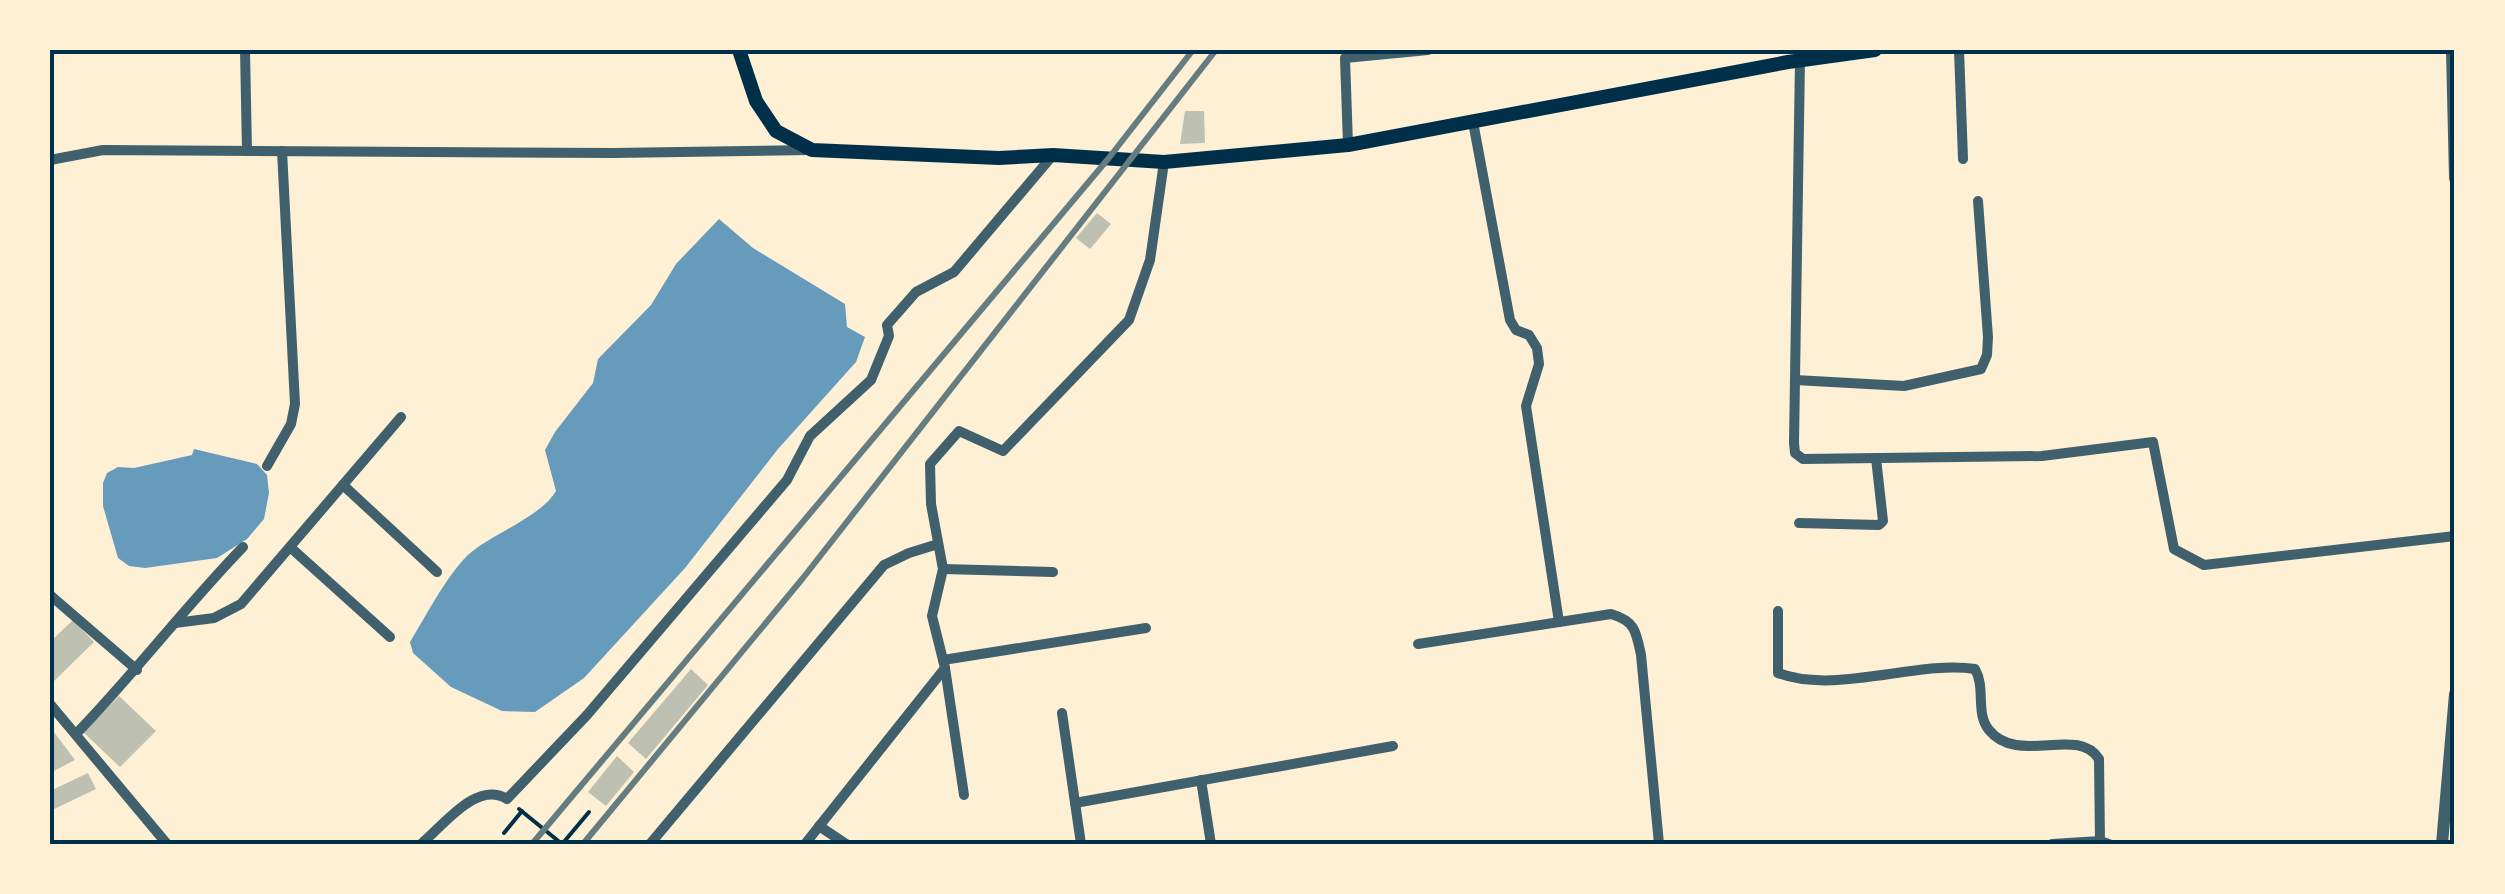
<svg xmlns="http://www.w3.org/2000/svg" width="2505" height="894" viewBox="0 0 2505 894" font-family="Inter,sans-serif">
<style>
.water{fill:#669bbc}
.building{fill:#bec0b2}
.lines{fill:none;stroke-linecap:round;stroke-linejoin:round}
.path{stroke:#003049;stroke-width:4}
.minor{stroke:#3f606c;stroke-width:10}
.tertiary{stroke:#3f606c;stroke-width:12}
.secondary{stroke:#003049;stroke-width:14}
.rail{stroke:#657d81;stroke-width:6}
.neatline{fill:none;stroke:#003049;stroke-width:4}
</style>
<rect width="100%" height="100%" fill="#fdf0d5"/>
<!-- water -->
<g class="water">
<path d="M719 219 753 248 845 304 847 327 865 337 856 362 778 449 685 568 584 678 535 712 502 711 451 687 413 653 410 642C426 616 447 575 468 555 491 534 541 517 556 491L545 450 555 432 593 383 598 359 651 305 676 264Z"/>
<path d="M194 449 257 464 267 475 269 493 264 519 247 539 217 558 145 568 129 566 118 558 103 506V483L107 473 118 467 134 468 192 455Z"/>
</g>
<!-- building -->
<g class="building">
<path d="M1185 111H1204L1205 143 1180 144Z"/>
<path d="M1097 213 1111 224 1090 249 1076 238Z"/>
<path d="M73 620 94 642 50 685V642Z"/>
<path d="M691 669 708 685 646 759 628 743Z"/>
<path d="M119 696 156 731 120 767 83 732Z"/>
<path d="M50 727 75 760 50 773Z"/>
<path d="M617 756 634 772 606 806 588 792Z"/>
<path d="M88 773 96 789 50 811V791Z"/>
</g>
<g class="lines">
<!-- path -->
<g class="path">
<path d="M519 809 562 844"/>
<path d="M504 833 522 811"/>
<path d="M563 843 589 812"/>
</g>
<!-- minor -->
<g class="minor">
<path d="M245 50 247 151"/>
<path d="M1959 50 1963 159"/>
<path d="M1800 60 1794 443 1795 453 1803 459 2042 456 2153 442 2174 549 2204 565 2455 536"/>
<path d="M1473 122 1510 320 1516 330 1529 335 1537 348 1539 364 1526 406 1559 622"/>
<path d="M1348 145 1345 58 1428 50"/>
<path d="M50 160 103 150 613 153 811 150"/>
<path d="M1795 380 1904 386 1981 369 1987 355 1988 337 1978 201"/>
<path d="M267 466 291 424 295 404 282 151"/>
<path d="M343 485 437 572"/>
<path d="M1799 523 1879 525 1883 521 1876 458"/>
<path d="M290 547 390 637"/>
<path d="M943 569 1053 572"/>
<path d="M50 595 137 670"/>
<path d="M1778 611V673C1835 695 1918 660 1975 669 1986 688 1975 713 1989 730 2018 766 2078 725 2099 759L2100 841"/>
<path d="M175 623 214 618 241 604 401 417"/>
<path d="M1418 644 1611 614C1635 621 1636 631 1641 655L1659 844"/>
<path d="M943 660 1146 628"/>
<path d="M50 704 167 844"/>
<path d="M1062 713 1081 844"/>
<path d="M76 734C134 674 185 607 243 547"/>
<path d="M1201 780 1211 844"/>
<path d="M964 795 945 668 932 616 943 569 931 504 930 464 959 431 1003 451 1129 320 1150 260 1164 162"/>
<path d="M1075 803 1393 746"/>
<path d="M819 826 846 844"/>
<path d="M421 844C444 825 477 780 507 799L587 715 787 480 810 436 871 380 889 336 887 325 916 292 954 272 1053 155"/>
<path d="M650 844 884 565 909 553 938 544"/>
<path d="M805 844 945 668"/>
<path d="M2052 844 2100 841 2109 844"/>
</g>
<!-- tertiary -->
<g class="tertiary">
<path d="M2452 50 2455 178"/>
<path d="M2442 844 2455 694"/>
</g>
<!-- secondary -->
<path class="secondary" d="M739 50 756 101 776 131 812 150 999 158 1053 155 1164 162 1348 145 1788 62 1875 50"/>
<!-- rail -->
<g class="rail">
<path d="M532 844 1108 159 1193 50"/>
<path d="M583 844 803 578 1216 50"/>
</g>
</g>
<!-- border -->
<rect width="2505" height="894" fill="none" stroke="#fdf0d5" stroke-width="105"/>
<rect x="52" y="52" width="2400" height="790" class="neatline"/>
</svg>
